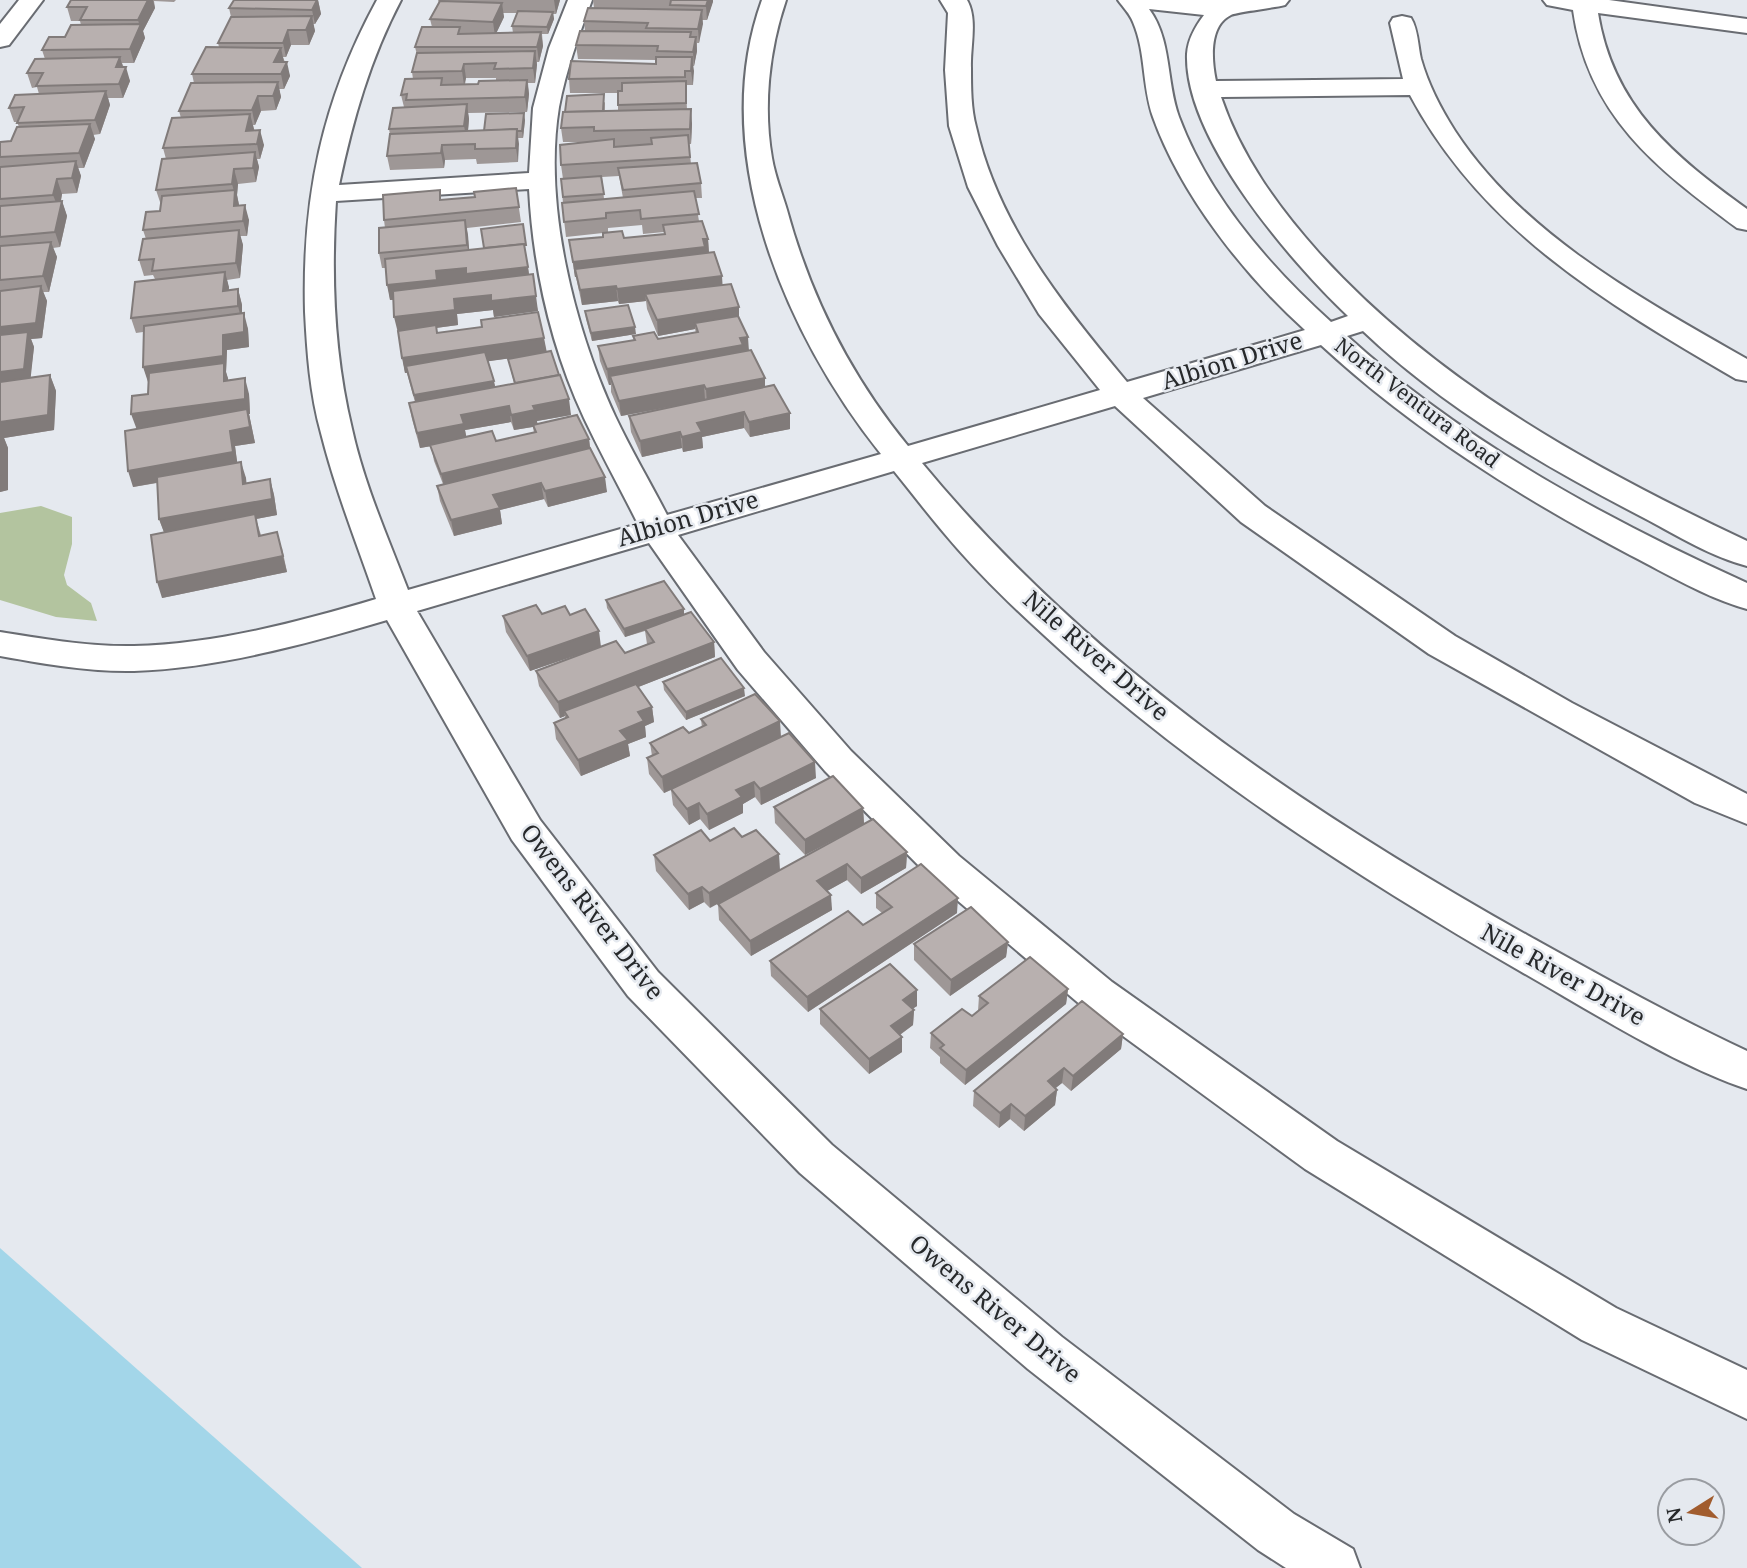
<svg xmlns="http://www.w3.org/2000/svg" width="1747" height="1568" viewBox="0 0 1747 1568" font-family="'Noto Serif',serif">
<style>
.green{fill:#b3c49f}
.water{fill:#a3d6e9}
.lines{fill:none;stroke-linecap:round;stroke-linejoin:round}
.minor-casing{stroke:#696c72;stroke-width:4}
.minor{fill:#fff;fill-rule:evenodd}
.wall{fill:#9e9796;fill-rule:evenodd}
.shaded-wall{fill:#817b7a}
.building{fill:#b8b0af;stroke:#817b7a;stroke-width:2}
.labels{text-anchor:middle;stroke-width:5;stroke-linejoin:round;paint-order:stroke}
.far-street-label{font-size:21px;fill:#27292b;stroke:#e5e9ef}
.street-label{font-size:24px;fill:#27292b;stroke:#e5e9ef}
</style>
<rect width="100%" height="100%" fill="#e5e9ef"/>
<!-- green -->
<path class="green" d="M41 506 72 517V544L64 575 67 585 91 603 97 621 56 617 0 600V513Z"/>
<!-- water -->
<path class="water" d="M0 1248 362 1568H0Z"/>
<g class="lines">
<defs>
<g id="minor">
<path d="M19 0H43L9 45 0 47V24Z"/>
<path d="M377 0H401C370 59 353 119 339 185L529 173 533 108 549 48 568 0H592C579 35 566 70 559 107 543 204 574 327 615 416 631 450 650 482 667 515L881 454C785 334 707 152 762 0H786C769 50 763 107 772 158 775 176 782 193 787 210 811 298 850 375 908 446L1100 390 1039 314 998 246 968 187 949 126 945 70 948 13 940 0H967C978 19 970 47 971 68 971 87 971 109 976 127 998 225 1064 307 1127 382L1305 330C1244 275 1181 195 1153 117 1142 86 1146 52 1133 22 1130 14 1123 7 1118 0H1289L1285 5C1274 8 1237 12 1231 15 1208 26 1212 62 1216 81L1403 79 1390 23 1393 18 1402 16 1411 18C1418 29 1418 46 1421 59 1428 84 1441 109 1455 131 1523 235 1642 299 1747 359V381L1736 379C1606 303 1483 231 1410 95L1221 97C1241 156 1277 206 1319 253 1437 383 1590 467 1747 541V566C1712 557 1678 536 1646 519 1546 467 1445 409 1363 331L1347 336C1464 442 1604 518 1747 583V609C1707 598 1667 574 1630 555 1520 497 1413 430 1321 345L1143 398 1265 506 1455 636 1572 703 1747 794V824L1695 803 1429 654 1241 522 1115 406 922 463C1087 663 1302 809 1527 935 1599 975 1672 1016 1747 1051V1089C1673 1064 1589 1010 1520 971 1364 881 1213 784 1077 665 1031 624 984 581 944 533 927 513 911 492 894 471L678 535 764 652 851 751 959 856 1112 982 1337 1141 1616 1308 1747 1370V1419L1582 1340 1305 1169 1082 1006 931 878 825 771 738 670 649 543 417 611 540 820 658 972 832 1145 1062 1337 1294 1514 1353 1549 1360 1568H1286L1258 1550 1028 1369 800 1173 628 996 512 840 387 620C306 644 219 668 134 671 89 672 44 664 0 656V632C44 639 89 647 134 646 215 644 299 622 376 599 357 544 335 489 321 433 310 394 307 352 305 312 302 197 322 101 377 0ZM1149 9 1204 15C1195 27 1188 39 1187 54 1184 138 1290 261 1348 316L1331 322C1269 266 1208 195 1179 117 1166 82 1172 40 1149 9ZM529 189C533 267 551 347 584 418 601 454 620 488 638 524L408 590C388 538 364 484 352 429 334 354 331 278 336 201Z"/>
<path d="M1543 0H1609L1747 19V33L1598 13C1613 107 1674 156 1747 209V230L1737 228C1656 168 1588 116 1573 10L1547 5Z"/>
</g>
</defs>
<!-- minor casing -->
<use href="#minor" class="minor-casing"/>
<!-- minor -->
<use href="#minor" class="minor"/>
</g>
<!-- wall -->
<g class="wall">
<path d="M71 0H176L174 2 154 1 155 8 143 31 145 38 134 63H122L130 81 123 98H108L110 105 100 134 93 135 95 139 84 168H78L81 176 77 193 62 194 61 201H62L67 216 60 247 53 248 57 257 49 292H43L47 301 42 338 31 339 34 347 30 378 50 375 56 391 54 430 4 438 8 448V490L0 492V142L11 141 19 127 17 122H14L9 108 39 94 37 87 32 88 27 73 45 59 42 50 65 37 81 25 80 21H71L67 7Z"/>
<path d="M318 0 321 14 315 24H313L315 31 309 45H291L286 57H283L290 76 284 89H279L281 97 276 110 261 111 255 125H253L254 131 264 145 260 159H257L259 167 256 182 238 184 237 195 239 205 249 220 247 236H240L243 245 240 278 227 280 229 290 238 289 242 305V314L248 329 249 347 227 350 226 372 228 380 249 394 250 414H249L255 443 235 446 237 463 246 478V483L270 479 274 495 277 515 256 519 261 535 282 548 287 572 162 598 164 532 159 519 157 483 133 487 136 429 148 394V382L143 332 136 333 131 318 155 279 153 275 144 276 139 260 146 239 143 230 160 211 161 205 156 190 166 159 163 148 181 118 179 111 194 83 192 74 219 47 218 43 231 17 229 8Z"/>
<path d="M438 0H560L556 14H553L554 19 548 34H542L543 46 539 62H537L535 83H528L529 94 527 112 468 113 469 119 468 131H484L525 120 523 138H518V162L477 164 476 159 445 160 444 168 390 170 387 156 390 135 389 129 404 107 401 95 413 79 412 72 417 55 415 47 432 27 430 19 439 3ZM503 13H518L512 26 513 33H496L504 17ZM466 78H496V81L478 84 465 85Z"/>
<path d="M593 0H713L707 20H702L699 43H697V51L694 66H693V85H686V87L687 110 692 124 691 144H689L691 164 701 183 702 198H695L699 221 708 239 709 253 722 285 739 319 749 351 765 378V386L790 429 750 437 744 428 702 437 703 448 683 452 682 448 642 457 631 432 629 416 677 406 621 416 611 392V385H609L600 361 598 346 634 340 633 336 658 339 696 333 695 329 658 336 647 309 646 301 619 304 618 301 582 305 576 277H575L569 240 603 237V233L566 237 562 203H563L561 179H563L561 165 592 142H563L561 128 605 102V111H618V93H570L569 79 656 64V60L578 59 576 45 585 31 584 21 594 8ZM619 176 623 198 604 199 602 177ZM642 225 643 234 664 232V234L624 238 608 233V228Z"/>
<path d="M516 188 521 222 467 228 469 250 527 253H526L529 275 538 311 494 317 493 310 457 314 458 325 436 328 437 333 547 352 571 415 537 421V424L589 439 590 449 607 492 548 507 544 499 500 510 502 524 454 536 440 501 437 486 443 484 434 461 431 446 420 448 412 419 409 403 415 402 407 373H405L393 300H390L386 268H382L379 253 385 228 384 220 442 200 475 197ZM520 357 508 359 514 383 495 387 488 361ZM511 422 514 430 533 427 534 433 496 441 466 437 465 430Z"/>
<path d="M585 311 636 334 592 341 586 319Z"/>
<path d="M606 600 684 615 714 642 715 657 638 687 652 707 654 722 645 726 646 737 628 744 630 756 581 776 556 739 554 723 565 718V716L560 718 539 686 536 671 579 654 530 671 506 632 503 616 542 614 570 615 601 646 625 653 647 644 645 631 625 637 607 608Z"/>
<path d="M663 682 745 696 686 720 664 690Z"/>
<path d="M701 719 781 737 816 778 761 805 755 797 743 804V813L709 830 700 819 689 825 673 805 671 790 664 793 649 774 647 758 652 756 650 743 689 733 702 728Z"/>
<path d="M774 807 863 808 864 824 805 855 775 823Z"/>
<path d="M873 819 907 852 906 868 861 894 847 880 827 891 832 910 751 956 719 920 718 904Z"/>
<path d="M710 841V908L704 902 689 910 656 871 654 855Z"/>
<path d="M876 893 957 913 808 1012 771 976 770 961 863 925 882 913 876 908Z"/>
<path d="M1008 942 1006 957 950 996 914 960V944Z"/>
<path d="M1068 989 1066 1004 965 1085 940 1063V1057L930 1048 931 1033 972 1016 978 1011 979 996Z"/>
<path d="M917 1006 912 1009 914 1010 913 1025 900 1035 902 1052 869 1074 820 1024V1009Z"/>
<path d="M1123 1034 1121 1049 1071 1091 1062 1083 1055 1088 1057 1090 1055 1105 1024 1131 1010 1119 999 1128 973 1106 974 1091Z"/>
</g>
<!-- shaded-wall -->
<g class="shaded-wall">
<path d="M148 0H153L155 8 143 31 145 38 134 63 130 49 140 27 138 20Z"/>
<path d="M318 0 321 14 315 24 312 10Z"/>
<path d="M554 0H560L556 14Z"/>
<path d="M708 0H713V2L707 20 706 6Z"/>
<path d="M502 3 504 17 495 36 493 22Z"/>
<path d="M702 10 703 24 699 43 698 29Z"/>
<path d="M553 12 554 19 548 34 547 27Z"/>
<path d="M312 16 315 31 309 45 306 30Z"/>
<path d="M288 30 291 45 286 57 283 43Z"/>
<path d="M541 32 543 46 539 62 537 47Z"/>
<path d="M696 37 697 51 694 66 693 52Z"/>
<path d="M281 48 284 62H274Z"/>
<path d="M535 51 537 65 535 83 533 68Z"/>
<path d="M120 57 124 71 126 67 130 81 123 98 119 84 116 67Z"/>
<path d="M692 57 694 71 693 85 691 71Z"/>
<path d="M287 62 290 76 284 89 281 74Z"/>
<path d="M464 64 466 78 464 85 462 71Z"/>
<path d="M527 80 529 94 527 112 525 97Z"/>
<path d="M278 82 281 97 276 110 273 96Z"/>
<path d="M106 91 110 105 100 134 95 120Z"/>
<path d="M258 96 261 111 255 125 252 110Z"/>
<path d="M467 104 469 119 467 141 464 126Z"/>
<path d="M691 109 692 124 691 144 690 129Z"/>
<path d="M524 113 525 120 523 138 522 131Z"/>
<path d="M250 114 254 129 250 146 246 131Z"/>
<path d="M90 124 95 139 84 168 79 153Z"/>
<path d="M517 129 519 144 518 162 516 148Z"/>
<path d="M260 130 264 145 260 159 257 144Z"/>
<path d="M442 145 445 160 444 168 441 153Z"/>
<path d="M255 152 259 167 256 182 253 168Z"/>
<path d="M76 161 81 176 77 193 72 178Z"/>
<path d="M234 169 238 184 237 195 239 205 238 221 234 206 235 195 232 184Z"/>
<path d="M57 179 62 194 59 210 53 195Z"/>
<path d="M62 201 67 216 60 247 55 232Z"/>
<path d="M245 205 249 220 247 236 243 221Z"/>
<path d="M465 220 468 235 470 260 467 245Z"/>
<path d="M239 230 243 245 240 278 236 263Z"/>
<path d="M708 239 709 254 575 269 576 277H575L573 262Z"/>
<path d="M51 242 57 257 49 292 43 276Z"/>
<path d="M528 267 530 282 440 295 390 300 387 285 436 271 466 268Z"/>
<path d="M225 272 229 287 228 306 223 291Z"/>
<path d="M722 276 723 292 645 294 646 301 619 304 617 289Z"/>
<path d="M41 286 47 301 42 338 31 339 34 347 30 384 0 388V327Z"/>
<path d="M616 286 618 301 582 305 580 290Z"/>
<path d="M238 289 242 305V322L238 306Z"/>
<path d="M491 295 536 296 538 311 494 317 493 310 457 314 458 325 398 333 394 317 454 299Z"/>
<path d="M739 307V322L695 323V329L658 336 657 320Z"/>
<path d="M244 313 248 329 249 347 227 350 226 372 228 378 229 396 224 381V372L148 382 143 367 223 335Z"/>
<path d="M635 327 636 334 592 341 591 333Z"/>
<path d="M748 337 749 352 610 376 611 385H609L607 369Z"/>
<path d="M544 338 547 353 405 373 402 358Z"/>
<path d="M50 375 56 391 54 430 4 438 8 448V490L0 492V422Z"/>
<path d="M245 378 249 394 250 414H249L255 443 235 446 238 468 133 487 128 471 137 430 131 414Z"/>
<path d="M765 378V393L707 404 706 389Z"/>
<path d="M494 381 497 396 417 411 414 395Z"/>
<path d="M704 385 705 400 621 416 619 401Z"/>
<path d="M569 399 571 415 537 421 538 426 514 430 511 415 533 406Z"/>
<path d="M509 406 511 422 465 430 467 440 420 448 417 433 461 415Z"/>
<path d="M744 412V428L702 437 703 448 683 452 682 437 697 423Z"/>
<path d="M790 413V429L750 437 749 422Z"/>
<path d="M680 432 682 448 642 457 640 441Z"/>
<path d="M589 439 591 455 445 490 441 474Z"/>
<path d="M241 462 246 478 248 499 243 484Z"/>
<path d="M605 477 607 492 548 507 545 491Z"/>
<path d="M270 479 274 495 277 515 256 519 264 551 259 536 165 535 159 519Z"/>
<path d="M541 483 544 499 500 510 502 524 454 536 451 520 493 495Z"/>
<path d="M277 532 287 572 162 598 157 582Z"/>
<path d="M684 609V617L625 637 624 629Z"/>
<path d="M599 631 601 647 530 671 527 656Z"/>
<path d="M714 642 715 657 567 715 564 711 565 716 560 718 558 702Z"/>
<path d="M744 688 745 696 686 720V712Z"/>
<path d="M652 707 654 722 645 726 646 737 628 744 630 756 581 776 578 760 620 731 638 712Z"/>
<path d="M780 721 781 737 664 793 662 777Z"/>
<path d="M815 762 816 778 761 805 760 789Z"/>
<path d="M754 782 755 797 743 804V813L709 830 707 814 736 790Z"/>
<path d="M699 803 700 819 689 825 687 809Z"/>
<path d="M863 808 864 824 805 855V840Z"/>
<path d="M907 852 906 868 861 894V878Z"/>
<path d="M779 854 780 870 710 908 709 893Z"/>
<path d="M847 864V880L818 896 817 881Z"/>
<path d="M702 887 704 902 689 910 688 894Z"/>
<path d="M831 895 832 910 751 956 750 941Z"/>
<path d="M958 898 957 913 808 1012 807 997Z"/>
<path d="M1008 942 1006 957 950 996 951 980Z"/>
<path d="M1068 989 1066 1004 965 1085 966 1070Z"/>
<path d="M917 990V1006L903 1015V1000Z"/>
<path d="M914 1010 913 1025 891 1041V1026Z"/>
<path d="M1123 1034 1121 1049 1071 1091 1073 1076Z"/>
<path d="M902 1037V1052L869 1074V1059Z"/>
<path d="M1064 1068 1062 1083 1046 1096 1048 1081Z"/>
<path d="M1057 1090 1055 1105 1024 1131 1025 1116Z"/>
<path d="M1011 1104 1010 1119 999 1128 1000 1113Z"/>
</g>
<!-- building -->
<g class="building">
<path d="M71 0H148L138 20H80L87 7H67Z"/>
<path d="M234 0H317L312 10 229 8Z"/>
<path d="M671 0H708L706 6 670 5Z"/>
<path d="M440 1 502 3 493 22 430 19Z"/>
<path d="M588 8 702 10 698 29 646 28 648 23 584 21Z"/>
<path d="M518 11 553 12 547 27 512 26Z"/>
<path d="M312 16 306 30H288L283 43H218L231 17Z"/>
<path d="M141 24 130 49 42 50 49 37H65L71 25Z"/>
<path d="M422 27H460L458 34 541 32 537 47H415Z"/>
<path d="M580 31 691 32 690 37H696L693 52 657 51 658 46 576 45Z"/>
<path d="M206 47 281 48 274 62H287L281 74H192Z"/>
<path d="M535 51 533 68 494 69 496 63 464 64 462 71 412 72 417 53Z"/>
<path d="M120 57 116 67H126L119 84 36 86 43 73H27L35 59Z"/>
<path d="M656 57H692L691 71H685V77L569 79 571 61 656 64Z"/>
<path d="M442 78 441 85 478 84 479 81 527 80 525 97 406 100 407 94 401 95 405 79Z"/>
<path d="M686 81V103L618 105V91H622V83Z"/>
<path d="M278 82 273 96H258L252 110 179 111 191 83Z"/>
<path d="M106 91 95 120 17 123 24 107 9 108 15 95Z"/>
<path d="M604 94 603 111 565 112 567 96Z"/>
<path d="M467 104 464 126 389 129 393 108Z"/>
<path d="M691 109 690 129 594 131V127L561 128 563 112Z"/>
<path d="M524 113 522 131H517V129L484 131 486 114Z"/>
<path d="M250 114 246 131 260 130 257 144 163 148 172 118Z"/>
<path d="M90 124 79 153 0 157V142L11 141 17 127Z"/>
<path d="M517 129 516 148 475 149V144L442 145 441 153 387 156 390 134Z"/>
<path d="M688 135 690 157 561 165 560 145 614 139V147L652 144 651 138Z"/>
<path d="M255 152 253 168 234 169 232 184 156 190 162 159Z"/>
<path d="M76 161 72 178 57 179 53 195 0 199V167Z"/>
<path d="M697 163 701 183 623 190 618 168Z"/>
<path d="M601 176 604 194 563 197 561 179Z"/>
<path d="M516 188 519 207 384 220 383 195 440 190V200L475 197 474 192Z"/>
<path d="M235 190 234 206 245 205 243 221 143 230 146 212 160 211 162 196Z"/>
<path d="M694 191 699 214 641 219 640 210 606 213V218L564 222 562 203Z"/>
<path d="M62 201 55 232 0 237V206Z"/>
<path d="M465 220 467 245 379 253V228Z"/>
<path d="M702 221 708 239H703L705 247 573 262 569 240 603 237V233L622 231 624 238 665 234 663 225Z"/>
<path d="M523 224 526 245H524V244L484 248 481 229Z"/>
<path d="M239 230 236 263 152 271 154 259 139 260 143 239Z"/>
<path d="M51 242 43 276 0 280V246Z"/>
<path d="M524 244 528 267 466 274V268L436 271 437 280 387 285 385 259Z"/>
<path d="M714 252 722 276 617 289 616 286 580 290 575 269Z"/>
<path d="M225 272 223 291 238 289V306L131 318 135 282Z"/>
<path d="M533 274 536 296 491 301V295L454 299 455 310 394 317 393 291Z"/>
<path d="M731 284 739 307 657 320 645 294Z"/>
<path d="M41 286 36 323 0 327V291Z"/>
<path d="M628 305 635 327 591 333 585 311Z"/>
<path d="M538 312 544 338 402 358 398 331 436 325 437 333 482 327 481 320Z"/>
<path d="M244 313V332L223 335V356L143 367 144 326Z"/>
<path d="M738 316 748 337 740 338 743 345 607 369 598 346 635 340 633 336 654 332 658 339 698 332 695 323Z"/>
<path d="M28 332 24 369 0 372V335Z"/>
<path d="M751 350 765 378 706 389 704 385 619 401 610 376Z"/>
<path d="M551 351 559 375 515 383 508 359Z"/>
<path d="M485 352 494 381 414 395 406 366Z"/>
<path d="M224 363V381L245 378V399L131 414 132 396 148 394 149 373Z"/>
<path d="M50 375 48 415 0 422V382Z"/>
<path d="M560 375 569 399 533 406 535 410 511 415 509 406 461 415 464 424 417 433 409 403Z"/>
<path d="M774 385 790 413 749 422 744 412 697 423 702 432 682 437 680 432 640 441 629 416Z"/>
<path d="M247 409 250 427 230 431 233 452 128 471 125 431Z"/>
<path d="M577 415 589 439 441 474 430 445 492 431 496 441 536 432 533 425Z"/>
<path d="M0 432H2V474L0 475Z"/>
<path d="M590 448 605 477 545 491 541 483 493 495 500 508 451 520 437 486Z"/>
<path d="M241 462 243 484 270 479 272 499 159 519 157 477Z"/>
<path d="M255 514 259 536 277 532 283 556 157 582 151 535Z"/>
<path d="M664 581 684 609 624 629 606 600Z"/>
<path d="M536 605 542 614 565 606 570 615 585 609 599 631 527 656 503 616Z"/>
<path d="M691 612 714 642 558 702 536 671 616 641 625 653 654 642 645 629Z"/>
<path d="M721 658 744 688 686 712 663 682Z"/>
<path d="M636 684 652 707 638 712 644 721 620 731 628 740 578 760 554 723 568 717 564 711Z"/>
<path d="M755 694 780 721 662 777 647 758 658 753 650 743 683 727 689 733 706 725 701 719Z"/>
<path d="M789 733 815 762 760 789 754 782 736 790 742 797 707 814 699 803 687 809 671 789Z"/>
<path d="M833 776 863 808 805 840 774 807Z"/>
<path d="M873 819 907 852 861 878 847 864 817 881 831 895 750 941 718 904Z"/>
<path d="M734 828 742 837 756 830 779 854 709 893 702 887 688 894 654 855 701 830 710 841Z"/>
<path d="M921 864 958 898 807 997 770 961 848 911 863 925 892 907 876 893Z"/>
<path d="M971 907 1008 942 951 980 914 944Z"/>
<path d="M1030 957 1068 989 966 1070 940 1048 944 1045 931 1033 962 1009 972 1016 988 1003 979 996Z"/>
<path d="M890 964 917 990 903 1000 914 1010 891 1026 902 1037 869 1059 820 1009Z"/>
<path d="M1082 1001 1123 1034 1073 1076 1064 1068 1048 1081 1057 1090 1025 1116 1011 1104 1000 1113 974 1091Z"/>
</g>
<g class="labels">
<!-- far-street labels -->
<g class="far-street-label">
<text transform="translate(1417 403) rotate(37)" y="7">North Ventura Road</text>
</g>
<!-- street labels -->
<g class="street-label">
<text transform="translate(1232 361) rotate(-17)" y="8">Albion Drive</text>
<text transform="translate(688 519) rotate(-16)" y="8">Albion Drive</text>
<text transform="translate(1096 656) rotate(41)" y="8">Nile River Drive</text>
<text transform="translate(592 912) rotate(52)" y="8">Owens River Drive</text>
<text transform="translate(1563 975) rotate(29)" y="8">Nile River Drive</text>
<text transform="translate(995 1309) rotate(40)" y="8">Owens River Drive</text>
</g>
</g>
<!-- north arrow -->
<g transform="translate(1691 1512) rotate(259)"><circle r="33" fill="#e5e9ef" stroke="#999ca1" stroke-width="2"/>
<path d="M0-5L12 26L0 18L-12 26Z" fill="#a15c2e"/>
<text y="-10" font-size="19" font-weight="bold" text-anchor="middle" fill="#27292b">N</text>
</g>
</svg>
